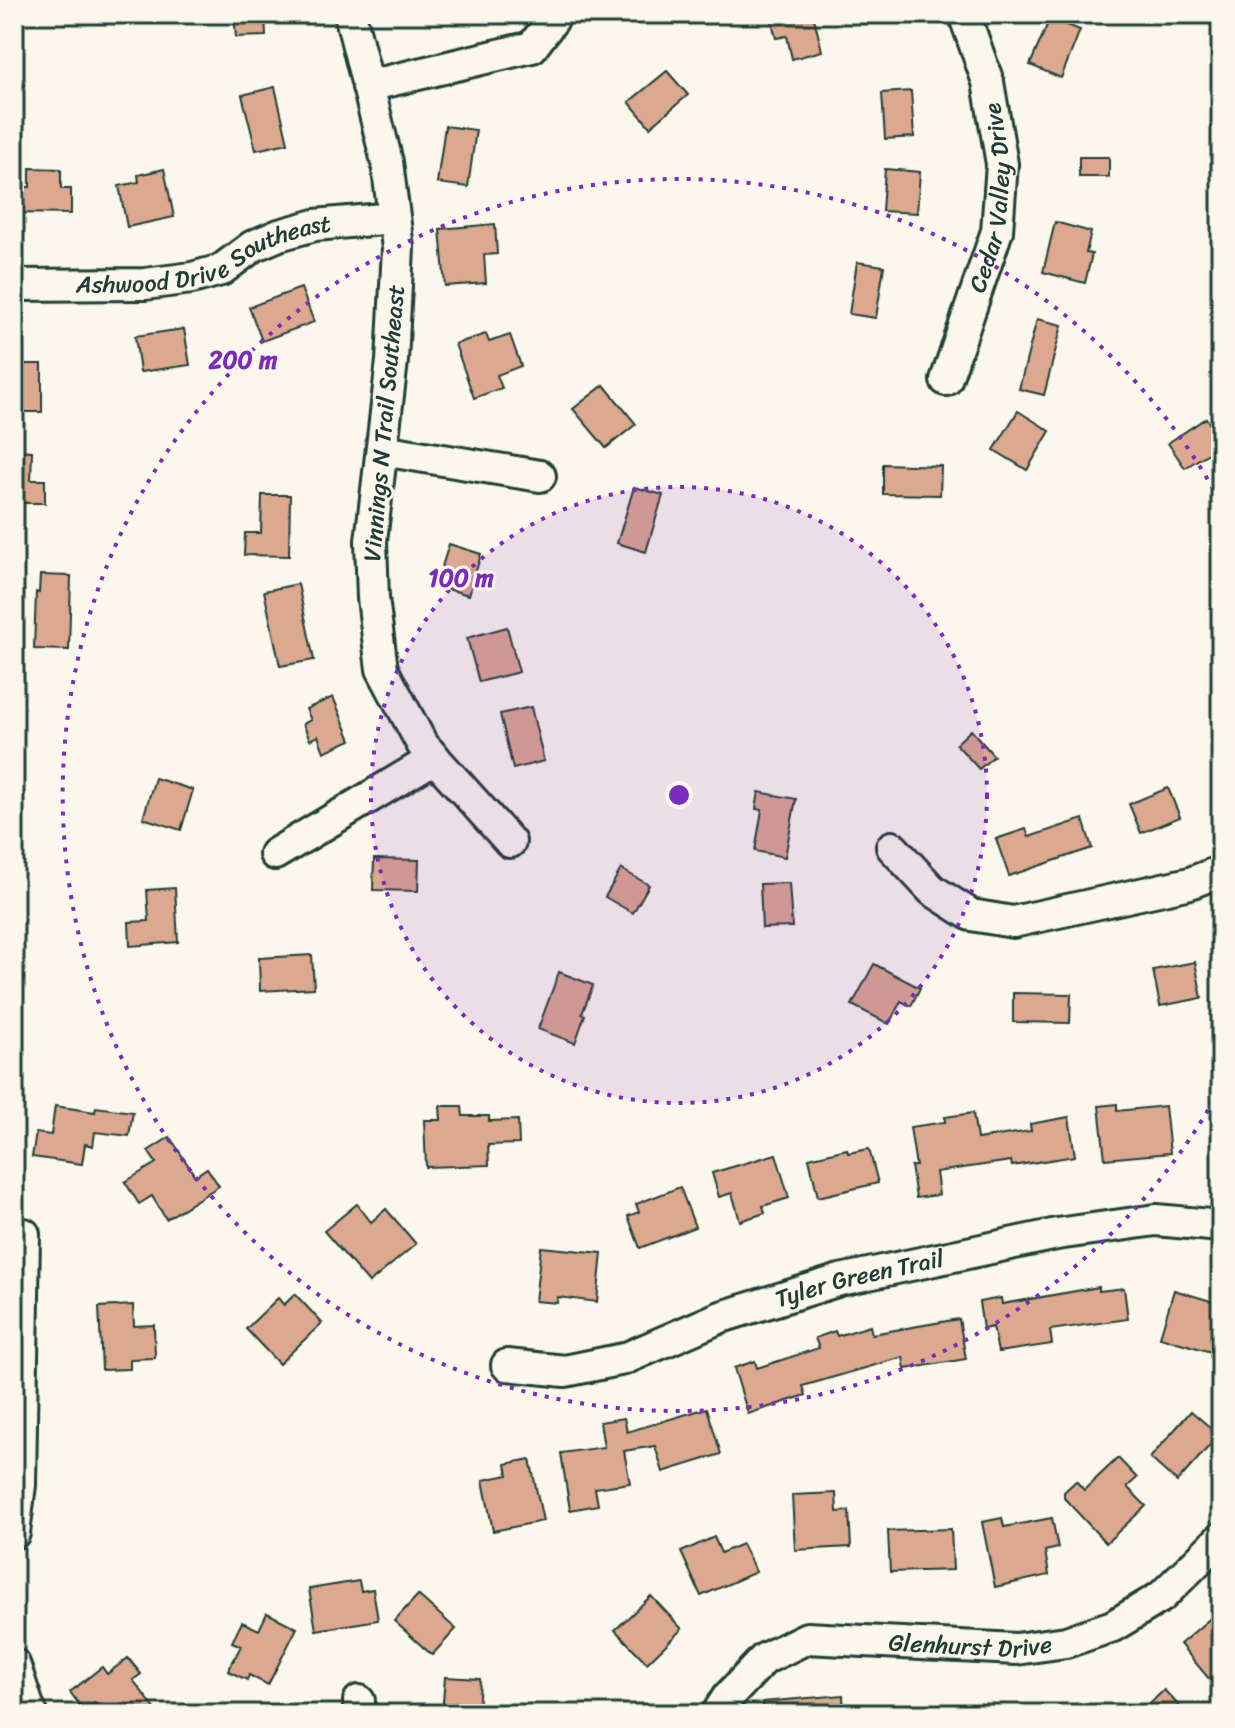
<svg xmlns="http://www.w3.org/2000/svg" width="1235" height="1728" viewBox="0 0 1235 1728" font-family="Sriracha,sans-serif">
<style>
.building{fill:#dca88f;stroke:#1f3d34;stroke-width:2}
.lines{fill:none;stroke-linecap:round;stroke-linejoin:round}
.minor-casing{stroke:#1f3d34;stroke-width:36}
.minor{stroke:#fbf7ec;stroke-width:30}
.ring{fill:none;stroke:#7b2cbf;stroke-width:4;stroke-dasharray:4 8}
.labels{text-anchor:middle;stroke-width:6;stroke-linejoin:round;paint-order:stroke}
.street-label{font-size:24px;fill:#1f3d34;stroke:#fbf7ec}
.centre{fill:#7b2cbf;stroke:#fbf7ec;stroke-width:4}
.ring-label{font-size:24px;text-anchor:middle;font-weight:bold;fill:#7b2cbf;stroke:#fbf7ec;stroke-width:6;stroke-linejoin:round;paint-order:stroke}
</style>
<rect width="100%" height="100%" fill="#fbf7ec"/>
<filter id="ink" filterUnits="userSpaceOnUse"><feTurbulence type="fractalNoise" baseFrequency=".0125" numOctaves="2"/><feDisplacementMap in="SourceGraphic" scale="16" xChannelSelector="R" yChannelSelector="G"/><feConvolveMatrix kernelMatrix="1 2 1 2 8 2 1 2 1" color-interpolation-filters="sRGB"/></filter>
<g filter="url(#ink)">
<!-- building -->
<g class="building">
<path d="M234 14H265L266 36 236 37Z"/>
<path d="M770 14H813L822 51 792 59 787 36 776 38Z"/>
<path d="M1050 18 1080 30 1061 78 1030 65Z"/>
<path d="M667 71 688 95 650 127 629 102Z"/>
<path d="M275 87 288 143 256 150 242 95Z"/>
<path d="M911 91 914 137 885 139 882 93Z"/>
<path d="M445 126 476 130 468 187 437 183Z"/>
<rect x="1079" y="157" width="30" height="20"/>
<path d="M30 168 61 169V189H71V214L14 213V187H30Z"/>
<path d="M164 169 174 217 127 227 119 186 139 182 138 175Z"/>
<path d="M885 169 920 172 917 213 882 211Z"/>
<path d="M1055 222 1091 232 1086 253 1092 254 1085 283 1043 272Z"/>
<path d="M495 224 497 254 484 255 486 283 445 286 440 229Z"/>
<path d="M857 262 884 266 876 318 849 314Z"/>
<path d="M301 288 314 322 262 341 249 307Z"/>
<path d="M1037 319 1062 325 1044 395 1019 389Z"/>
<path d="M184 329 190 365 140 372 135 336Z"/>
<path d="M486 334 489 342 510 335 521 366 497 375 502 388 474 398 455 344Z"/>
<rect x="14" y="364" width="28" height="48"/>
<path d="M604 385 636 424 606 448 573 409Z"/>
<path d="M1018 411 1050 431 1027 470 994 450Z"/>
<path d="M1206 418 1221 441V445L1185 468 1168 443Z"/>
<path d="M14 450 32 451 31 480H45V503H14Z"/>
<path d="M883 464 941 466 940 495 883 494Z"/>
<path d="M634 487 663 495 646 552 617 543Z"/>
<path d="M262 495H290L289 556 244 555 245 533H261Z"/>
<path d="M449 544 481 554 469 595 436 586Z"/>
<path d="M40 575 71 576 69 650 34 649 36 592 39 593Z"/>
<path d="M298 584 314 660 280 666 264 591Z"/>
<path d="M507 627 519 672 479 682 467 638Z"/>
<path d="M333 697 351 740 324 752 318 736 310 740 303 724 311 720 306 709Z"/>
<path d="M531 707 544 761 513 769 500 714Z"/>
<path d="M971 730 994 756 979 769 956 744Z"/>
<path d="M155 778 193 790 181 830 143 818Z"/>
<path d="M1168 788 1180 817 1141 833 1129 804Z"/>
<path d="M759 792 796 799 785 857 755 851 762 810 756 809Z"/>
<path d="M1083 819 1092 848 1009 876 996 839 1026 829 1029 837Z"/>
<path d="M374 859 419 860 418 891 373 890Z"/>
<path d="M621 869 649 885 633 913 605 897Z"/>
<path d="M789 883 792 927 762 928 760 884Z"/>
<path d="M175 888 178 942 130 946 129 922 149 921 147 890Z"/>
<path d="M312 955 314 988 260 991 259 958Z"/>
<path d="M1195 962 1202 998 1160 1006 1153 970Z"/>
<path d="M874 964 920 988 911 1006 901 1001 889 1024 852 1005Z"/>
<path d="M559 972 593 985 582 1014 585 1015 575 1043 538 1029Z"/>
<path d="M1013 993 1071 994 1070 1023 1013 1022Z"/>
<path d="M1117 1104V1111L1165 1106 1170 1153 1105 1159 1099 1106Z"/>
<path d="M55 1106 95 1112 96 1107 133 1112 129 1136 95 1132 93 1146 85 1144 82 1164 32 1157 36 1133 51 1135Z"/>
<path d="M440 1106H462L463 1116H489V1121L518 1120 519 1144 488 1145 489 1165 426 1167 424 1120H441Z"/>
<path d="M973 1113 977 1139 1031 1131 1030 1124 1069 1117 1075 1156 1012 1166 1011 1161 936 1172 939 1195 916 1198 911 1166H916L910 1127 945 1122V1117Z"/>
<path d="M170 1137 195 1176 207 1168 219 1186 166 1219 152 1196 139 1204 125 1182 156 1163 148 1151Z"/>
<path d="M847 1149 848 1153 869 1149 878 1183 818 1197 809 1158Z"/>
<path d="M776 1154 789 1198 763 1206 765 1213 740 1221 732 1193 719 1197 712 1173Z"/>
<path d="M680 1187 695 1227 640 1248 628 1216 639 1212 636 1204Z"/>
<path d="M357 1204 371 1222 386 1209 416 1244 369 1283 324 1231Z"/>
<path d="M541 1247 602 1253 597 1302 558 1297 557 1303 535 1301Z"/>
<path d="M1099 1287V1291L1124 1288 1128 1319 1050 1330 1052 1344 998 1352 993 1327 983 1329 979 1302 1001 1298 1002 1304Z"/>
<path d="M1174 1290 1221 1304V1355L1160 1337Z"/>
<path d="M295 1294 322 1323 279 1364 246 1329 278 1298 284 1305Z"/>
<path d="M133 1305 134 1326 154 1325 155 1358 130 1359V1369L102 1370 99 1307Z"/>
<path d="M959 1319 966 1359 905 1369 903 1357 803 1386 806 1395 748 1414 734 1368 755 1361 757 1368 819 1348 815 1338 835 1331 837 1336 870 1326 872 1334Z"/>
<path d="M707 1408 721 1454 663 1472 655 1446 624 1451 630 1483 595 1488 598 1505 570 1510 561 1453 604 1447 600 1422 624 1418 627 1432Z"/>
<path d="M1191 1411 1219 1435 1177 1482 1150 1458Z"/>
<path d="M1118 1458 1137 1478 1127 1487 1146 1506 1106 1543 1064 1498V1492L1076 1481 1084 1490Z"/>
<path d="M530 1459 543 1521 493 1531 483 1480 508 1475 506 1464Z"/>
<path d="M836 1493 837 1512 849 1511 851 1547 795 1550 792 1495Z"/>
<path d="M1002 1518 1004 1527 1052 1518 1058 1548 1045 1551 1049 1575 995 1587 982 1522Z"/>
<path d="M951 1529 953 1570 890 1572 888 1531Z"/>
<path d="M714 1537 721 1553 742 1544 756 1572 701 1596 681 1552Z"/>
<path d="M359 1581 361 1591 373 1589 378 1620 316 1630 309 1589Z"/>
<path d="M418 1595 456 1629 432 1655 394 1621Z"/>
<path d="M651 1596 682 1629 647 1663 615 1630Z"/>
<path d="M1221 1609V1670L1209 1679 1180 1644Z"/>
<path d="M267 1613 297 1628 268 1685 249 1675 247 1680 228 1671 241 1646 232 1642 242 1622 259 1630Z"/>
<path d="M128 1658 141 1674 133 1680 159 1714H103L95 1703 84 1711 70 1692 102 1667 107 1674Z"/>
<path d="M445 1677 480 1679 478 1714H442Z"/>
<path d="M1164 1690 1187 1714H1139Z"/>
<path d="M843 1695 844 1714H764L763 1702Z"/>
</g>
<g class="lines">
<defs>
<g id="minor">
<path d="M350 14 387 162 398 248 392 361 371 541 373 598 382 669 422 744 510 842"/>
<path d="M368 86 532 47 554 18"/>
<path id="s1" d="M14 285 145 284 192 278 221 270 253 246 279 235 315 225 394 218"/>
<path id="s2" d="M946 380 997 231 1002 164 988 82 964 14"/>
<path d="M382 450 540 476"/>
<path d="M892 847 932 890 971 915 1013 922 1190 883 1221 871"/>
<path d="M275 854 435 758"/>
<path id="s3" d="M507 1365 565 1371 624 1359 721 1317 840 1280 1057 1234 1156 1220 1221 1226"/>
<path d="M14 1533 20 1485 24 1234"/>
<path d="M14 1664 29 1709 32 1714"/>
<path d="M359 1714V1701"/>
<path id="s4" d="M717 1714 728 1697 764 1659 807 1638 1016 1649 1066 1642 1113 1626 1161 1597 1221 1538"/>
</g>
</defs>
<!-- minor casing -->
<use href="#minor" class="minor-casing"/>
<!-- minor -->
<use href="#minor" class="minor"/>
</g>
</g>
<!-- distance rings -->
<circle cx="679" cy="795" r="308" fill="#7b2cbf" fill-opacity=".12"/>
<g class="ring">
<circle cx="679" cy="795" r="308"/>
<path d="M1220 1089A616 616 0 1 1 1220 501"/>
</g>
<g class="labels">
<!-- street labels -->
<g class="street-label">
<text dy="8" stroke="none"><textPath href="#s2" startOffset="190">Cedar Valley Drive</textPath></text>
<text dy="8" stroke="none"><textPath href="#s1" startOffset="196">Ashwood Drive Southeast</textPath></text>
<text transform="translate(384 423) rotate(-85)" y="8">Vinnings N Trail Southeast</text>
<text dy="8" stroke="none"><textPath href="#s3" startOffset="368">Tyler Green Trail</textPath></text>
<text dy="8" stroke="none"><textPath href="#s4" startOffset="284">Glenhurst Drive</textPath></text>
</g>
</g>
<circle cx="679" cy="795" r="12" class="centre"/>
<g class="ring-label">
<text x="243" y="368">200 m</text>
<text x="461" y="586">100 m</text>
</g>
<!-- margin -->
<rect width="1235" height="1728" fill="none" stroke="#fbf7ec" stroke-width="48"/>
<rect x="24" y="24" width="1187" height="1680" fill="none" stroke="#1f3d34" stroke-width="3" filter="url(#ink)"/>
</svg>
